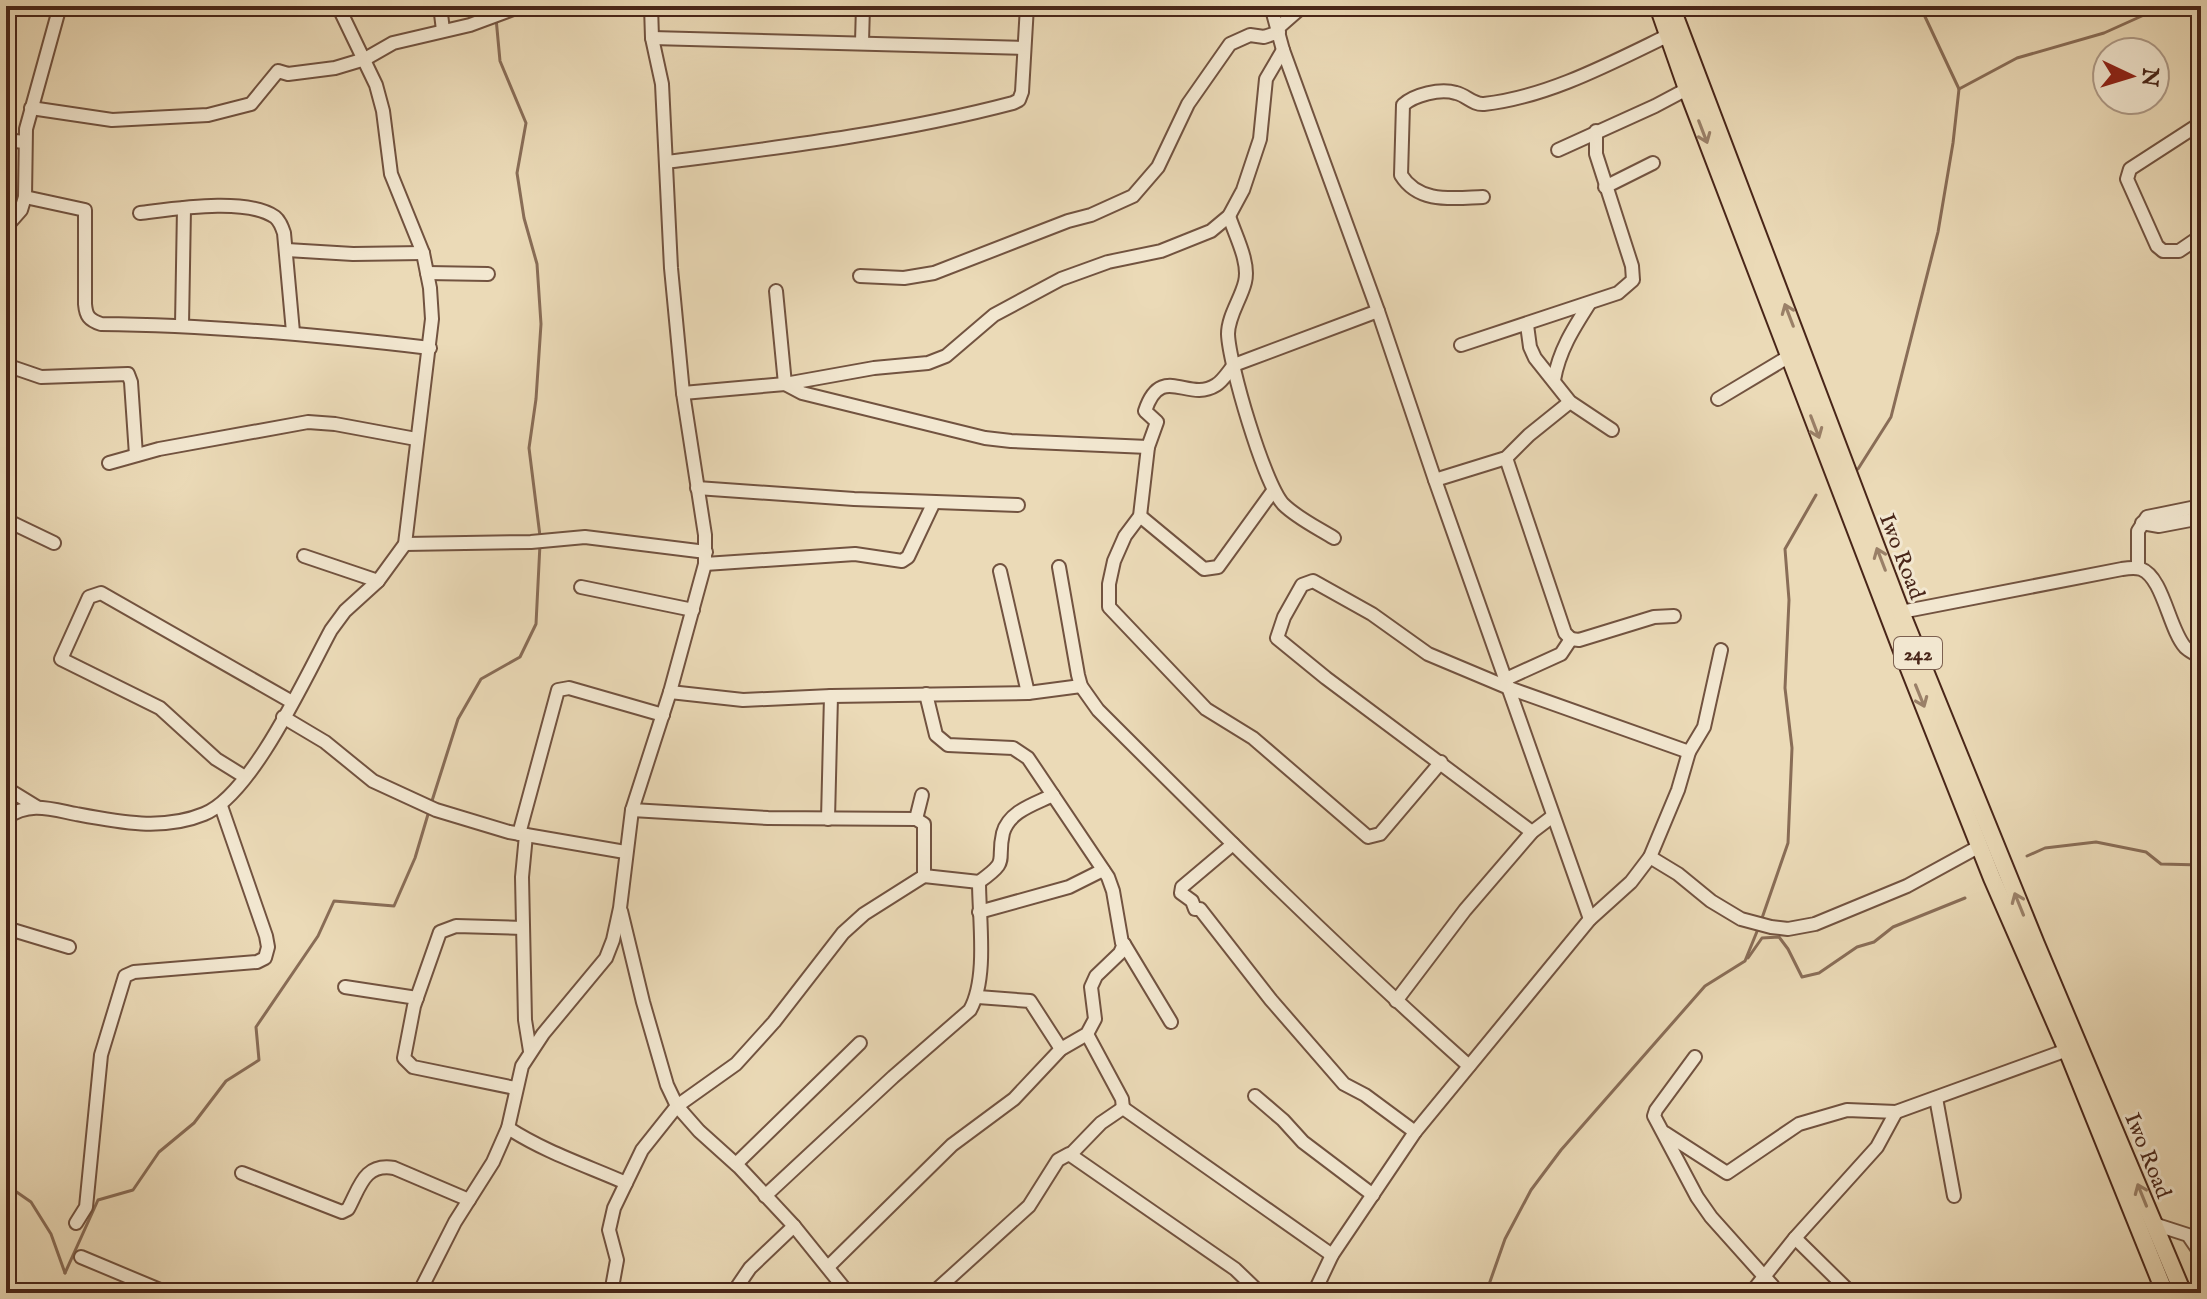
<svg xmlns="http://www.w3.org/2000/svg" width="2207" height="1299" viewBox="0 0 2207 1299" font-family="'IM FELL English',serif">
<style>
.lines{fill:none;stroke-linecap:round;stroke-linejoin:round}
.stream{stroke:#896d57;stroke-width:3}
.minor-casing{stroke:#725340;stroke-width:16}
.major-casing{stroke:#492619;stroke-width:20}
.minor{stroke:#f2e7d0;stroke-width:12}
.major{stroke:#ebdab7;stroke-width:16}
.oneway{stroke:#9a8068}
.labels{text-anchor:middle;stroke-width:6;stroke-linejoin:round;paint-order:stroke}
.shield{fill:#f2e7d0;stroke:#7c6050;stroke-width:2}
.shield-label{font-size:20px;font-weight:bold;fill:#492619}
.street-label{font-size:22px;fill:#492619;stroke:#f2e7d0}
</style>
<rect width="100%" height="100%" fill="#ebdab7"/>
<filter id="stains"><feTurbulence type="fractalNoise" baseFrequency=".0025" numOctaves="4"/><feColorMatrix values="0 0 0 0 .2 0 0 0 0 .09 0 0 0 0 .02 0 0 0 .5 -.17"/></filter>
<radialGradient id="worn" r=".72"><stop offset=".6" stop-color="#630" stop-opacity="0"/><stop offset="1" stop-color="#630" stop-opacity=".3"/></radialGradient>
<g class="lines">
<!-- stream -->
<g class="stream">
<path d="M1920 6 1959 89"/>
<path d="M496 18 500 61 526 123 517 173 524 218 537 264 541 324 536 399 529 448 540 536"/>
<path d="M1858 469 1891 417 1938 232 1953 143 1959 89 2017 58 2104 33 2164 6"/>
<path d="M431 804 458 719 481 679 520 657 536 624 540 544"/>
<path d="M2027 856 2045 848 2096 842 2146 852 2161 864 2201 865"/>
<path d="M1761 921 1788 843 1792 748 1785 688 1789 600 1785 549 1816 495"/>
<path d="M1748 958 1762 938 1779 937 1788 949 1802 977 1819 973 1857 947 1874 942 1893 927 1965 898"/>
<path d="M6 1155 9 1162 8 1186 31 1202 51 1234 65 1273"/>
<path d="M65 1273 98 1200 133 1190 159 1152 194 1123 226 1081 259 1060 256 1027 318 936 334 901 394 906 415 858 429 811"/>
<path d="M1486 1293 1505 1239 1531 1190 1561 1150 1705 986 1745 961 1758 929"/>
</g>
<defs>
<g id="minor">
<path d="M440 6 443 30"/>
<path d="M1271 6 1283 50 1378 311 1435 480 1590 919"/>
<path d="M1278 28 1303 6"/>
<path d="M652 38 1024 48"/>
<path d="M862 42 863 6"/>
<path d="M31 108 112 120 208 115 251 104 278 71 288 74 335 68 365 59 393 43 470 25 521 6"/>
<path d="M2201 123 2130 169 2127 179 2157 246 2163 251H2179L2201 236"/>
<path d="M6 140 24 142"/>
<path d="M1558 150 1655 106 1687 89"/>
<path d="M667 162C783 147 899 133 1013 103L1019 100 1022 92 1027 6"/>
<path d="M1605 187 1653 163"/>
<path d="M25 197 85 210V304C86 316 89 320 101 324 212 325 320 335 430 348"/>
<path d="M1483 197C1453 198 1419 204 1401 175L1403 105C1414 95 1440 88 1456 93 1466 95 1473 105 1484 104 1548 97 1611 63 1669 35"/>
<path d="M140 213C174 209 246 197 275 217 280 221 282 227 284 233L293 332"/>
<path d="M1229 216C1235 235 1250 262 1245 282 1241 299 1228 316 1228 334 1229 364 1264 483 1283 504 1297 518 1318 528 1334 538"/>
<path d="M6 227 21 210 25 197 26 129 60 6"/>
<path d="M287 250 353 254 423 253"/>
<path d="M427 273 488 274"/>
<path d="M860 276 904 278 934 273 1068 221 1091 215 1133 196 1158 167 1188 104 1230 44 1250 35 1264 37 1279 32"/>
<path d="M776 291 785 384 802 393 985 438 1011 441 1148 447"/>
<path d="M1378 311 1234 365C1228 372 1223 381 1216 385 1188 403 1161 362 1145 411L1157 422 1148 447 1140 516 1125 536 1114 561 1109 584V607L1206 709 1253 738 1368 837 1380 834 1441 762"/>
<path d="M182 325 184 208"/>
<path d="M1527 325 1530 347 1535 358 1570 402 1612 430"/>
<path d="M1461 345 1618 293 1633 280 1632 266 1596 154V131"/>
<path d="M6 365 41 377 128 374 131 382 136 455"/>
<path d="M1554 380C1559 351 1573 329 1589 304"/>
<path d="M683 393 785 384 874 368 928 363 946 356 994 315 1061 279 1108 262 1161 251 1211 231 1229 216 1243 190 1260 139 1266 79 1283 50"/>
<path d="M1718 399 1788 357"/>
<path d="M1506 458 1565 633 1571 639"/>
<path d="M109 463 159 449 308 422 335 424 416 439"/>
<path d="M1435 480 1506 458 1529 435 1570 402"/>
<path d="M697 488 854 499 1018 505"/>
<path d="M1140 516 1204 569 1218 567 1273 491"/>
<path d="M6 520 54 543"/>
<path d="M2142 523 2159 526 2201 518"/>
<path d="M405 544 531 542 585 537 706 552"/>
<path d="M304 556 378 581"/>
<path d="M705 564 855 554 902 561 908 557 934 502"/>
<path d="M1059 567 1078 675 1081 686 1098 710C1219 831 1341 952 1469 1066"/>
<path d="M2138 568V531L2147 517 2201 506"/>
<path d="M1000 571 1028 693"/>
<path d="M581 587 693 610"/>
<path d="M1901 612 2122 569C2128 568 2135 567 2141 569 2163 577 2169 629 2185 647 2189 651 2196 654 2201 658"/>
<path d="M1571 639 1579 640 1654 617 1674 616"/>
<path d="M1506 679 1561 654 1571 639"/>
<path d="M670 692 743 700 831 696 1028 693 1081 686"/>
<path d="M283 717 325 742 373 781 436 810 509 832 625 852"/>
<path d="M245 777 216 759 160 708 61 659 89 597 101 593 292 702"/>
<path d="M6 788 37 807"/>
<path d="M6 818C29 801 51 809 76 814 118 822 163 831 204 814 252 795 306 676 331 630L345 611 378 581 405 544 432 319 430 288 423 253 391 174 383 111 376 85 338 6"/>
<path d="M828 819 831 696"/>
<path d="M916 819 922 795"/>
<path d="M1532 832 1326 678 1277 638 1284 617 1302 585 1313 581 1372 614 1428 654 1509 688 1689 752"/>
<path d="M519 834 558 690 569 688 663 715"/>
<path d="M526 835 522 877 525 1020 530 1051"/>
<path d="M1233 844 1182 887 1181 893 1192 901 1195 909H1200L1271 1000 1344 1084 1365 1095 1415 1132"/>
<path d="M1650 857 1678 874 1711 901 1741 919 1771 927 1788 929 1815 924 1907 886 1980 846"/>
<path d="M924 876 979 882C1011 859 996 863 1003 833 1009 811 1035 804 1053 795"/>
<path d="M621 911 643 1002 667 1085 677 1106 699 1131 739 1167 794 1226 848 1293"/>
<path d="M979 912 1069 887 1103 870"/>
<path d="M6 928 69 947"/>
<path d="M1124 944 1171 1022"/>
<path d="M6 945 13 930"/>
<path d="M345 987 417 998"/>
<path d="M978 997 1030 1001 1061 1049"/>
<path d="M1396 1001 1465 910 1532 832 1553 816"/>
<path d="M1087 1034 1122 1099 1123 1108"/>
<path d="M1695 1057 1656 1110 1654 1116 1697 1197 1711 1217 1779 1293"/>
<path d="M515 1088 413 1067 404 1058 414 1006 440 932 456 926 523 928"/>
<path d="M1255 1096 1283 1120 1303 1142 1373 1195"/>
<path d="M1936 1098 1954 1196"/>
<path d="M508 1128C545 1152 585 1165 626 1183"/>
<path d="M1665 1133 1727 1173 1799 1124 1847 1110 1896 1112 2067 1050"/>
<path d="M1071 1154 1101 1123 1123 1108 1332 1255"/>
<path d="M736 1164 860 1043"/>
<path d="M242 1173 342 1212 348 1209C360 1187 364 1163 394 1168L469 1200"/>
<path d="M765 1196 893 1077 970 1010C988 978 979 919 979 882"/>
<path d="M76 1223 86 1207 101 1055 125 976 134 972 257 962 265 958 268 947 266 936 221 806"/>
<path d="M2154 1224 2188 1235 2201 1254"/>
<path d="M1795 1238 1851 1293"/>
<path d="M81 1257 167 1293"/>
<path d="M828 1267 952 1145 1014 1099 1061 1049 1087 1034 1095 1019 1091 987 1096 976 1120 953 1124 944 1122 943 1113 891 1108 877 1028 758 1013 748 948 745 936 735 926 694"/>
<path d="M419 1293 455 1222 493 1162 508 1128 522 1066 543 1034 606 958 613 940 620 908 632 810 670 692 705 564V535L683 393 671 268 662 84 652 38 651 6"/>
<path d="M611 1293 617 1260 609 1230 614 1208 642 1150 677 1106 736 1064 774 1022 843 933 864 914 924 876V824L916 819 768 818 632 810"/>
<path d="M733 1293 750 1268 794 1226"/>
<path d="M933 1293 1029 1206 1058 1160 1069 1154 1235 1269 1260 1293"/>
<path d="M1314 1293 1332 1255 1415 1132 1590 919 1631 882 1650 857 1678 790 1689 752 1704 727 1721 650"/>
<path d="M1751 1293 1795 1238 1877 1147 1896 1112"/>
</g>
<g id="major">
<path d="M1658 6 1687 89 1902 651 1992 878 2067 1050 2165 1293"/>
<path d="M1671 6 1901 612 2036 944 2183 1293"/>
</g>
</defs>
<!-- minor casing -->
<use href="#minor" class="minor-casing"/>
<!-- major casing -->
<use href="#major" class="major-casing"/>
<!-- minor -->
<use href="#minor" class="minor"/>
<!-- major -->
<use href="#major" class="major"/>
</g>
<!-- one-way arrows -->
<defs><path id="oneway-shaft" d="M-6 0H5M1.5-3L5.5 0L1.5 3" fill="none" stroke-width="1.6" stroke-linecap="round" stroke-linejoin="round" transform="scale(2)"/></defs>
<g class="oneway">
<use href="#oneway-shaft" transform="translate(1703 132) rotate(69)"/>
<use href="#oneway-shaft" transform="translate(1789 315) rotate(-111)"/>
<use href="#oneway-shaft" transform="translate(1815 427) rotate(69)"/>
<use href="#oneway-shaft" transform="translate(1881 559) rotate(-111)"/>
<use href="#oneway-shaft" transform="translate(1920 696) rotate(68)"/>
<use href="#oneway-shaft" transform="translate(2019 904) rotate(-112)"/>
<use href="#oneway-shaft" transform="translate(2142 1195) rotate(-112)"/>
</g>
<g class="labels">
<!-- shield labels -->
<rect class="shield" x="1894" y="637" width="48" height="32" rx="6"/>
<g class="shield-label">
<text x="1918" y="660">242</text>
</g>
<!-- street labels -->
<g class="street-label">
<text transform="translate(1903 556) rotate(69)" y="8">Iwo Road</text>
<text transform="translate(2149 1155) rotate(68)" y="8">Iwo Road</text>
</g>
</g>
<!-- margin -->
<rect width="2207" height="1299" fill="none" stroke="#ebdab7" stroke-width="32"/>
<rect x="8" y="8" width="2191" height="1283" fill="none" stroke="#492619" stroke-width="4"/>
<rect x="16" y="16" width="2175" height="1267" fill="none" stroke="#492619" stroke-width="2"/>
<!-- north arrow -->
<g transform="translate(2131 76) rotate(94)"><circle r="38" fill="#f2e7d0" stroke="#ae9a87" stroke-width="2"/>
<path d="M0-6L14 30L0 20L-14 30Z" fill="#8f2418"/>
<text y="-12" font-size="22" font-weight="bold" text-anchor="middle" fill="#492619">N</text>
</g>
<rect width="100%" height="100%" filter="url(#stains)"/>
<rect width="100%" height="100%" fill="url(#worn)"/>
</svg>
